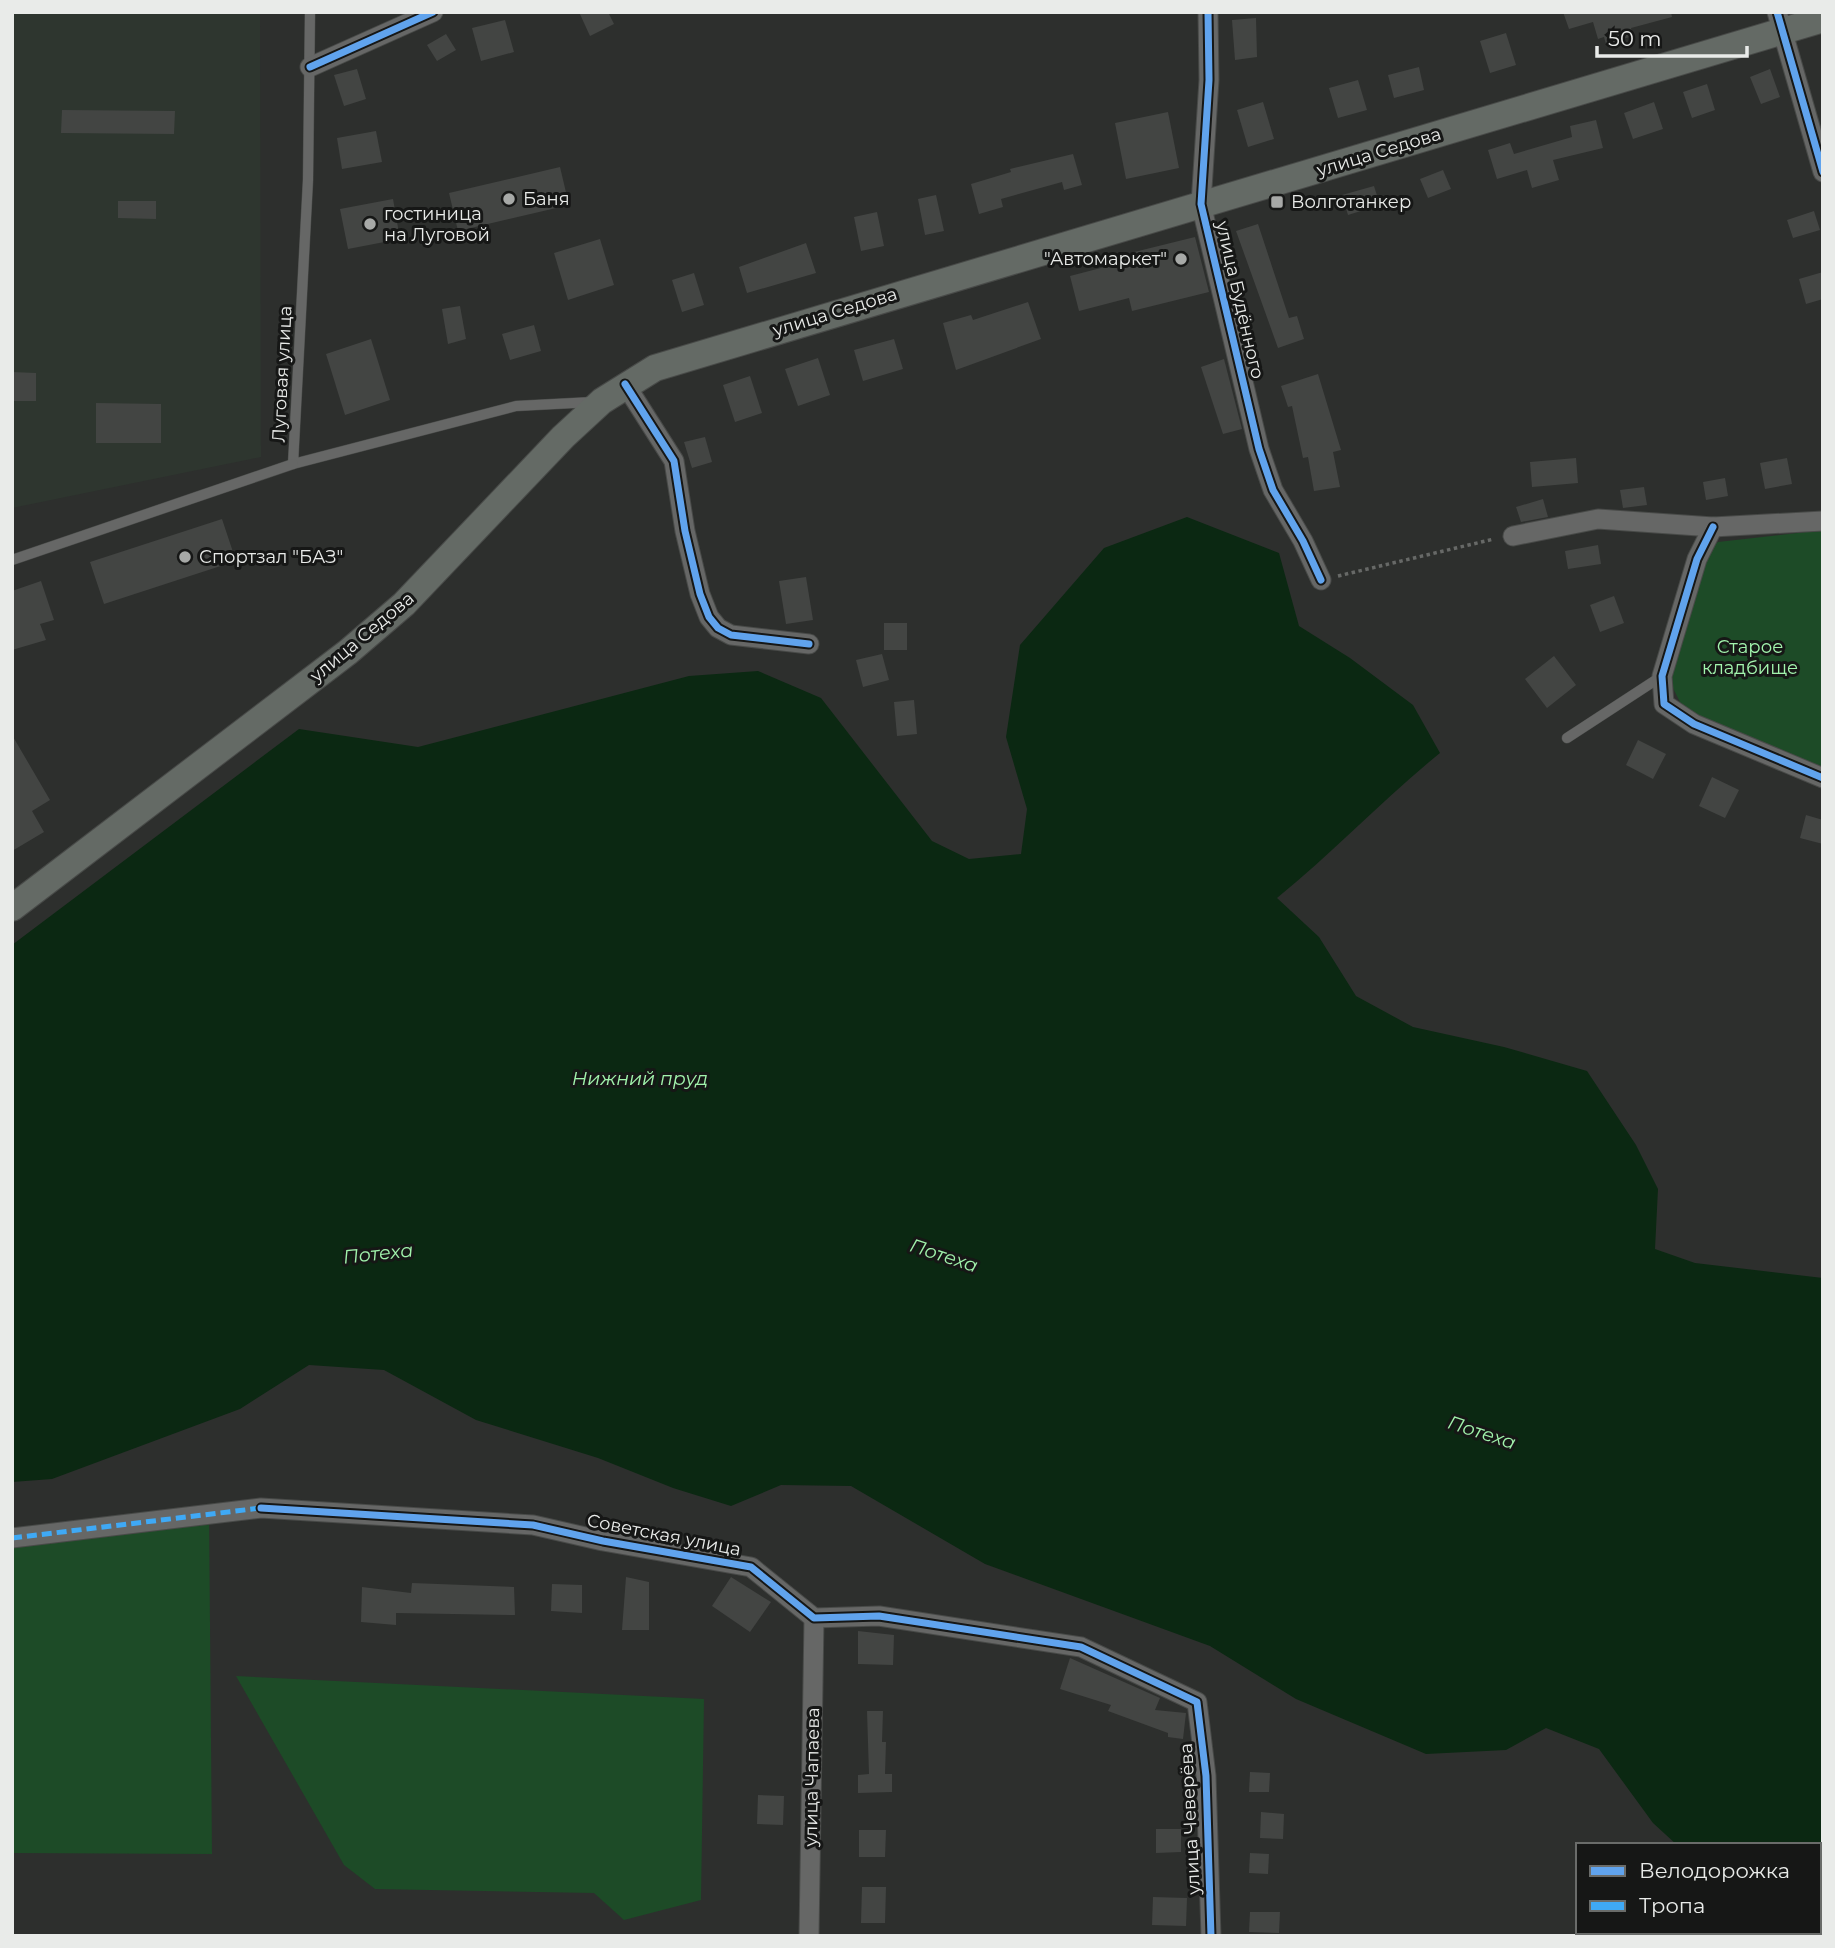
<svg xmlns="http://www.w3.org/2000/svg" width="1835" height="1948" viewBox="0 0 1835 1948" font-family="Montserrat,sans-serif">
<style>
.built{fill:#2e362f}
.green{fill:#1d4b27}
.water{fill:#0b2812}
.building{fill:#434543}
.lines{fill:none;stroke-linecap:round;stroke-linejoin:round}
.lane-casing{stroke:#484a48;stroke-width:11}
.street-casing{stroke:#484a48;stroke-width:21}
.secondary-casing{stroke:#484a48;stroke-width:28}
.path{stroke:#676967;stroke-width:3.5;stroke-dasharray:3.5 3.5;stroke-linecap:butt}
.lane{stroke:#666766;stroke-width:10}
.street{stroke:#666766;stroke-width:19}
.secondary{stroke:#646a65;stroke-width:26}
.quiet{stroke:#3fa9f5;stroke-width:5;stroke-dasharray:10 5;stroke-linecap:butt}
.cycleway-casing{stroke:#161716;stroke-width:11}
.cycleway{stroke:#60a3ed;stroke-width:7}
.poi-dot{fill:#a7a9a7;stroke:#161716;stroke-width:2.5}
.labels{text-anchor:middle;stroke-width:6;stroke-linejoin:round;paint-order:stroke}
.street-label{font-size:18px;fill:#e9ebe9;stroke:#161716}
.poi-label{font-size:18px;fill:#e9ebe9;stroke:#161716;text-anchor:start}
.park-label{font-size:18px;fill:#a3f5ae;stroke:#161716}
.water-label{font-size:19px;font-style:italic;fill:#a1f3ac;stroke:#161716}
</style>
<rect width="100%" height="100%" fill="#2d2f2d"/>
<!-- built -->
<path class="built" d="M12 12H260L261 457 12 508Z"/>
<!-- green -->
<g class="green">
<path d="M1823 530V775L1796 765 1683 708 1668 678 1707 551 1718 542Z"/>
<path d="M209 1510 212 1854 12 1853V1533Z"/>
<path d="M236 1676 704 1699 701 1900 624 1920 594 1893 375 1889 344 1865Z"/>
</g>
<!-- water -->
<path class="water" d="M1187 517 1279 553 1299 626 1350 658 1413 705 1440 753C1383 799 1334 852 1277 898L1319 937 1356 996 1413 1027 1504 1047 1587 1071 1636 1145 1658 1189 1655 1249 1695 1263 1823 1278V1905L1819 1904V1845H1677L1653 1823 1599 1749 1546 1728 1506 1750 1426 1754 1296 1699 1210 1646 985 1564 851 1486 781 1485 731 1506 673 1488 598 1458 476 1420 384 1370 309 1365 240 1409 52 1479 12 1482V945L299 729 418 747 689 676 758 671 821 698 932 841 969 859 1021 854 1027 809 1006 737 1020 645 1104 548Z"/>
<!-- building -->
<g class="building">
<path d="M579 12H608L614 24 590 36Z"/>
<path d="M1563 12H1671L1672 17 1631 28 1633 36 1606 44 1604 37 1598 39 1593 22 1569 29Z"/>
<path d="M1256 18 1257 57 1235 60 1232 20Z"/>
<path d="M505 20 514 52 481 61 472 28Z"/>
<path d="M1506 33 1516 65 1490 73 1480 41Z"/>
<path d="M446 34 456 50 437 61 427 45Z"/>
<path d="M1419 67 1424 90 1394 98 1388 75Z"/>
<path d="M357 69 366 99 344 106 334 75Z"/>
<path d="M1770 69 1780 97 1761 104 1750 77Z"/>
<path d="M1358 80 1367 110 1338 118 1329 88Z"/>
<path d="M1707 84 1715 110 1692 118 1683 92Z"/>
<path d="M1263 102 1274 139 1248 147 1237 110Z"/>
<path d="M1654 102 1663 129 1633 139 1624 113Z"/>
<path d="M62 110 175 111 174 134 61 133Z"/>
<path d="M1168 112 1179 168 1126 179 1115 123Z"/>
<path d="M1596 120 1603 148 1553 160 1559 180 1532 188 1527 170 1497 179 1488 150 1510 143 1514 154 1572 137 1570 126Z"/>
<path d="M376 131 382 162 342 169 337 138Z"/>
<path d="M1073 154 1082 185 1064 190 1062 182 1001 199 1003 207 979 214 971 184 1011 172 1010 169Z"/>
<path d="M560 167 569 205 458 231 449 193Z"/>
<path d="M1443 170 1451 189 1428 198 1420 179Z"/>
<path d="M1374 186 1380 205 1348 215 1342 195Z"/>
<path d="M936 195 944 231 925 235 918 199Z"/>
<path d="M393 199 400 239 348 249 340 209Z"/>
<path d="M118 201H156V219L118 218Z"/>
<path d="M1814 211 1820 230 1793 238 1787 220Z"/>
<path d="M877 212 884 246 861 251 854 217Z"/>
<path d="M1258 224 1289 318 1297 316 1304 339 1278 348 1236 231Z"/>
<path d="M1195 237 1209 292 1132 311 1129 298 1079 311 1070 276 1120 263 1118 256Z"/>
<path d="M600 239 614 285 568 300 554 253Z"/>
<path d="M806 243 816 273 747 293 739 267Z"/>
<path d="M1823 272V299L1806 304 1799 279Z"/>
<path d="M694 273 704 305 682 312 672 280Z"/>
<path d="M1028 302 1041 339 956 370 943 323 971 315 973 320Z"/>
<path d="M460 306 466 339 448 344 442 309Z"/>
<path d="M534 325 541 351 510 360 502 334Z"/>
<path d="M371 339 390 400 345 415 326 354Z"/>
<path d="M894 339 903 369 863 381 854 350Z"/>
<path d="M818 358 830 395 798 406 785 369Z"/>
<path d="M1224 359 1242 429 1223 434 1201 367Z"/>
<path d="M12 372 36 373V401H12Z"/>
<path d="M1318 374 1341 450 1333 452 1340 487 1314 491 1308 457 1303 458 1292 406 1288 407 1281 386Z"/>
<path d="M750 376 762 413 735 422 723 385Z"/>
<path d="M96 403 161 404V443H96Z"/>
<path d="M705 437 712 462 692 468 684 442Z"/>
<path d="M1576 458 1578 483 1532 487 1530 462Z"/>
<path d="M1787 458 1792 484 1765 489 1760 463Z"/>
<path d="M1725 478 1728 496 1706 500 1703 482Z"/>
<path d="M1644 487 1647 505 1623 508 1620 490Z"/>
<path d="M1543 499 1548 517 1521 522 1516 507Z"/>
<path d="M222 519 236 561 104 604 90 562Z"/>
<path d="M1598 545 1601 564 1568 569 1565 551Z"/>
<path d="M806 577 813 620 786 624 779 581Z"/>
<path d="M41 581 54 620 40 624 46 640 12 650V591Z"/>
<path d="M1614 596 1624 623 1600 632 1590 605Z"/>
<rect x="884" y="623" width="23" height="27"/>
<path d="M882 654 889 680 863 687 856 660Z"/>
<path d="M1554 656 1576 685 1547 708 1525 679Z"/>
<path d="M914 700 917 734 897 736 894 702Z"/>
<path d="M12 735 50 800 32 811 44 832 12 851Z"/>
<path d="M1638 740 1666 754 1653 779 1626 765Z"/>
<path d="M1712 777 1739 790 1725 818 1699 806Z"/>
<path d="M1806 815 1823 820V844L1800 838Z"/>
<path d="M626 1577 649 1582V1630H622Z"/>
<path d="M731 1577 771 1602 750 1632 712 1606Z"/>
<path d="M412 1583 514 1587 515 1615 396 1613V1625L361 1622 362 1587 411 1593Z"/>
<path d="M552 1584 582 1585V1613L551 1611Z"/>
<path d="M858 1631 894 1635 893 1665 858 1664Z"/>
<path d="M1070 1658 1160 1698 1155 1710 1186 1713 1183 1739 1168 1737V1733L1108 1711 1111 1705 1060 1689Z"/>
<path d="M867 1711H883L882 1742H886L885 1774H892V1792L858 1793V1775L869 1774Z"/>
<path d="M1250 1772 1270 1773 1269 1792H1249Z"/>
<path d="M758 1795 784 1796 783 1825 757 1824Z"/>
<path d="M1261 1812 1284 1814 1283 1839 1260 1838Z"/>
<path d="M1156 1829H1181V1852L1156 1853Z"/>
<path d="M859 1830H886L885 1857H859Z"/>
<path d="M1250 1853 1269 1854 1268 1874 1249 1873Z"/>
<path d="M862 1887H886L885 1923H861Z"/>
<path d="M1153 1897 1187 1898 1186 1926 1152 1925Z"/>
<path d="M1250 1912H1280L1279 1933 1249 1932Z"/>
</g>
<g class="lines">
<defs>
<g id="lane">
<path d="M310 12 308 180 293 464 516 406 593 402"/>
<path d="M12 560 293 464"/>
<path d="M1567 738 1662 676"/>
<path d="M1681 1932 1683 1936"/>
</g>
<g id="street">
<path d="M1208 12 1209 80 1201 204 1259 449 1273 490 1303 541 1321 580"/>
<path d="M1777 12 1823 172"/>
<path d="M310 67 433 12"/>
<path d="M625 384 674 461 685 531 700 594 709 617 718 628 731 635 809 644"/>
<path d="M1713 527 1697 559 1662 676 1664 704 1694 724 1823 778"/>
<path d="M1513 536 1598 519 1713 527 1823 521"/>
<path d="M12 1538 261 1508 533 1525 603 1541 751 1567 814 1618 879 1616 1081 1647 1197 1702 1206 1776 1211 1936"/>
<path d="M809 1936 814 1618"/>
</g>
<path id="secondary" d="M12 908 348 652 404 604 563 437 602 401 655 368 1823 19"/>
</defs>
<!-- lane casing -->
<use href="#lane" class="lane-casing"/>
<!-- street casing -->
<use href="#street" class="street-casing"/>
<!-- secondary casing -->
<use href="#secondary" class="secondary-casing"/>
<!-- path -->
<path class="path" d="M1338 576 1494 539"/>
<!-- lane -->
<use href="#lane" class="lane"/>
<!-- street -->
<use href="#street" class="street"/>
<!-- secondary -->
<use href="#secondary" class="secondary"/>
<!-- quiet -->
<path class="quiet" d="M12 1538 261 1508"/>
<defs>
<g id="cycleway">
<path d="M1208 12 1209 80 1201 204 1259 449 1273 490 1303 541 1321 580"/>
<path d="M1777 12 1823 172"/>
<path d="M310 67 433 12"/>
<path d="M625 384 674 461 685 531 700 594 709 617 718 628 731 635 809 644"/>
<path d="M1713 527 1697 559 1662 676 1664 704 1694 724 1823 778"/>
<path d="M261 1508 533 1525 603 1541 751 1567 814 1618 879 1616 1081 1647 1197 1702 1206 1776 1211 1936"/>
</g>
</defs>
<!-- cycleway casing -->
<use href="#cycleway" class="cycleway-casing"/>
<!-- cycleway -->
<use href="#cycleway" class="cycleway"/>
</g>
<!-- markers -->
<g class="poi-dot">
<circle cx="509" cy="199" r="7"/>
<rect x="1270" y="195" width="14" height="14" rx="3.5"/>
<circle cx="370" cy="224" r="7"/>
<circle cx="1181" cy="259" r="7"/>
<circle cx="185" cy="557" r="7"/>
</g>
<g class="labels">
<!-- street labels -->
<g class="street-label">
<text transform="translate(1379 152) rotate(-17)" y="6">улица Седова</text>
<text transform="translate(1240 300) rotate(77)" y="6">улица Будённого</text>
<text transform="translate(835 312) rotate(-17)" y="6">улица Седова</text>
<text transform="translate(282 374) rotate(-87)" y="6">Луговая улица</text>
<text transform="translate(362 637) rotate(-40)" y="6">улица Седова</text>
<text transform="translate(664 1535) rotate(11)" y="6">Советская улица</text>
<text transform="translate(812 1777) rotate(-89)" y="6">улица Чапаева</text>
<text transform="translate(1190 1819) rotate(-93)" y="6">улица Чеверёва</text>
</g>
<!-- poi labels -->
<g class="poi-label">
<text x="523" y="205">Баня</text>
<text x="1291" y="208">Волготанкер</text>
<text x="384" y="220">гостиница<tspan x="384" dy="21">на Луговой</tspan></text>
<text x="1167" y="265" text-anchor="end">"Автомаркет"</text>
<text x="199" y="563">Спортзал "БАЗ"</text>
</g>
<!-- park labels -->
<g class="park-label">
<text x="1750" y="653">Старое<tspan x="1750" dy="21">кладбище</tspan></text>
</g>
<!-- water labels -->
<g class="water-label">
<text x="640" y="1085">Нижний пруд</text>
<text transform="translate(378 1253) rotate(-6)" y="7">Потеха</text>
<text transform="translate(944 1255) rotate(18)" y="7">Потеха</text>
<text transform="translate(1482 1432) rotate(18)" y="7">Потеха</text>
</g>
</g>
<!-- border -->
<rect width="1835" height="1948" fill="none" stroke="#e9ebe9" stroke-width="28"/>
<!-- legend -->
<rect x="1576" y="1843" width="245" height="91" fill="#161716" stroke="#6a6c6a" stroke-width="2"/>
<rect x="1590" y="1866" width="35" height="10" fill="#60a3ed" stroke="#6a6c6a" stroke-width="2"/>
<text x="1639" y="1878" font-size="21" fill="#e9ebe9">Велодорожка</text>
<rect x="1590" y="1901" width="35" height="10" fill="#3fa9f5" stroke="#6a6c6a" stroke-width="2"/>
<text x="1639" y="1913" font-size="21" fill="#e9ebe9">Тропа</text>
<!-- scale -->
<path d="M1597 46v10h150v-10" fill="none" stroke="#e9ebe9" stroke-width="3.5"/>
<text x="1608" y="46" font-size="21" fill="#e9ebe9" stroke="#161716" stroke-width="5" paint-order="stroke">50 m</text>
</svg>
